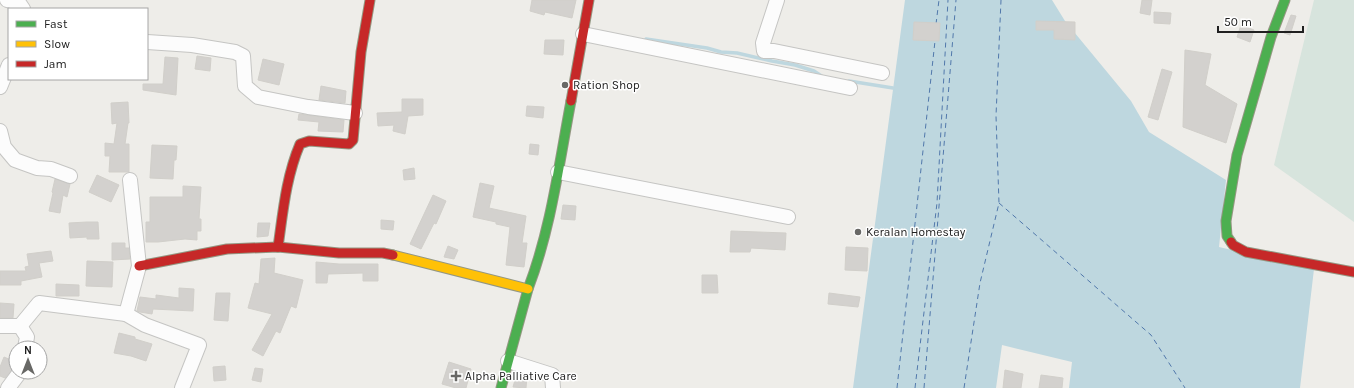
<svg xmlns="http://www.w3.org/2000/svg" width="1354" height="388" viewBox="0 0 1354 388" font-family="Karla,sans-serif">
<style>
.wetland{fill:#d7e4dd}
.water{fill:#bed7df}
.lines{fill:none;stroke-linecap:round;stroke-linejoin:round}
.stream{stroke:#bed7df;stroke-width:3.5}
.ferry{stroke:#5178ab;stroke-width:1;stroke-dasharray:5 4;stroke-linecap:butt}
.building{fill:#d3d1ce;stroke:#d1cfca}
.street-casing{stroke:#c5c5c3;stroke-width:16}
.fast-casing{stroke:#949782;stroke-width:11}
.slow-casing{stroke:#949782;stroke-width:11}
.jam-casing{stroke:#949782;stroke-width:11}
.street{stroke:#fcfcfc;stroke-width:14}
.fast{stroke:#4caf50;stroke-width:9}
.slow{stroke:#ffc107;stroke-width:9}
.jam{stroke:#c62828;stroke-width:9}
.poi-dot{fill:#686866;stroke:#fff;stroke-width:1.5}
.labels{text-anchor:middle;stroke-width:3;stroke-linejoin:round;paint-order:stroke}
.poi-label{font-size:12px;fill:#202020;stroke:#fff;text-anchor:start}
</style>
<rect width="100%" height="100%" fill="#eeede9"/>
<!-- wetland -->
<path class="wetland" d="M1314 0H1354V222L1274 165Z"/>
<!-- water -->
<path class="water" d="M905 0H1052L1065 21 1131 101 1149 132 1226 180 1219 247 1314 269 1300 388H1069L1072 362 1002 345 996 388H853Z"/>
<g class="lines">
<!-- stream -->
<g class="stream">
<path d="M646 39 707 48 721 52 737 53 772 61 795 65 814 71 823 77"/>
<path d="M849 81 893 88"/>
</g>
<!-- ferry -->
<g class="ferry">
<path d="M936 24 939 0"/>
<path d="M999 203 1151 335 1185 388"/>
<path d="M897 388 935 41"/>
<path d="M915 388 937 203 948 0"/>
<path d="M924 388 956 0"/>
<path d="M964 388 980 283 999 203 996 116 1001 0"/>
</g>
</g>
<!-- building -->
<g class="building">
<path d="M532 0H576L572 18 545 12 544 15 530 11Z"/>
<path d="M1142 0H1152L1150 15 1140 13Z"/>
<path d="M1154 12 1171 13 1170 24 1154 23Z"/>
<path d="M1291 15 1296 16 1290 35 1284 33Z"/>
<path d="M1036 21 1075 22V40L1054 39V30H1036Z"/>
<path d="M914 22 940 23 939 41 913 40Z"/>
<path d="M1241 25 1254 30 1250 42 1237 37Z"/>
<path d="M545 40H564L563 55 544 54Z"/>
<path d="M1185 50 1211 54 1205 85 1237 104 1226 143 1183 127Z"/>
<path d="M197 56 211 58 210 71 195 69Z"/>
<path d="M165 57 178 58 176 95 143 90V84H163Z"/>
<path d="M263 59 284 64 279 85 258 80Z"/>
<path d="M1162 69 1172 72 1158 120 1148 117Z"/>
<path d="M321 86 346 91 345 103 319 100Z"/>
<path d="M402 99H423V115L408 116 405 134 393 131 394 125 378 126 377 113 402 112Z"/>
<path d="M128 102 129 123H128L125 144H129V172H109L110 156H105V143L114 144 117 123 112 124 111 103Z"/>
<path d="M527 106 544 107 543 118 526 116Z"/>
<path d="M299 114 344 120 343 132 318 131 319 122 298 120Z"/>
<path d="M530 144 539 145 538 155 529 154Z"/>
<path d="M152 145 177 146 176 160H174L173 179 150 178Z"/>
<path d="M414 168 415 179 404 180 403 170Z"/>
<path d="M97 175 119 185 111 202 89 192Z"/>
<path d="M55 179 70 184 67 197 63 195 60 213 49 211 53 193 52 192Z"/>
<path d="M480 183 494 186 489 208 526 216 522 243H527L524 267 506 265 510 227 496 224V222L473 217Z"/>
<path d="M183 186 201 187 199 219H201V231H197V240L185 239 158 242H146V222H150V197H183Z"/>
<path d="M433 195 446 201 436 224 434 223 421 249 410 244Z"/>
<path d="M563 205 576 206 575 220 561 219Z"/>
<path d="M381 220 394 221 393 230 381 229Z"/>
<path d="M87 222H98L99 239H87V237L70 238 69 223Z"/>
<path d="M258 223H270L268 236 257 237Z"/>
<path d="M731 231 786 233 785 250 751 248 750 252H730Z"/>
<path d="M112 243H125V248H129L130 259 112 260Z"/>
<path d="M448 246 458 250 454 259 444 257Z"/>
<path d="M846 247 868 248 867 271 845 270Z"/>
<path d="M51 251 53 261 39 263 42 277 21 281V285H0V271H26L25 267 29 266 27 254Z"/>
<path d="M275 258 274 273 303 280 296 308 291 306 280 333 276 331 263 356 252 350 272 314 248 308 255 283 259 284 261 259Z"/>
<path d="M87 261 113 262 112 287 86 286Z"/>
<path d="M316 262 339 264H378V281H363V273L328 274 327 283H316Z"/>
<path d="M702 275H717L718 293H702Z"/>
<path d="M56 284 79 285V296H56Z"/>
<path d="M179 288 194 289 193 311 153 309 152 314 140 312 137 311 140 297 156 299V295L179 298Z"/>
<path d="M216 293H230L228 321 214 320Z"/>
<path d="M829 293 860 297 858 307 828 304Z"/>
<path d="M0 303 14 304 13 318H0Z"/>
<path d="M119 333 135 337V339L152 344 146 361 131 356 114 353Z"/>
<path d="M4 357 16 362V365L5 378 0 376V367Z"/>
<path d="M449 362 471 369 466 388H456L442 384Z"/>
<path d="M225 366 226 380 214 381 213 367Z"/>
<path d="M255 368 263 369 261 382 252 380Z"/>
<path d="M1005 370 1023 374 1021 388H1003Z"/>
<path d="M517 373 527 376 526 388 513 387Z"/>
<path d="M1041 375 1063 378 1062 388H1039Z"/>
</g>
<g class="lines">
<defs>
<g id="street">
<path d="M7 0 19 3 23 9"/>
<path d="M777 0 763 43 764 51H774L882 73"/>
<path d="M583 34 850 88"/>
<path d="M147 42 192 45 235 52 243 56 245 86 258 97 308 107 355 113"/>
<path d="M0 87 9 65"/>
<path d="M0 131 4 147 15 160 37 168 51 169 70 176"/>
<path d="M558 172 788 217"/>
<path d="M126 314 145 325 199 345 182 388"/>
<path d="M0 326H20L39 303 126 314 139 266 130 180"/>
<path d="M20 326 27 337 25 348"/>
<path d="M508 361 552 375 553 388"/>
<path d="M8 388 20 372"/>
</g>
<g id="fast">
<path d="M1231 242 1227 236 1226 221 1237 155 1271 37 1285 0"/>
<path d="M501 388 528 289C551 229 559 164 571 101"/>
</g>
<path id="slow" d="M393 255 528 289"/>
<g id="jam">
<path d="M571 101 589 0"/>
<path d="M1231 242 1233 245 1246 252 1354 272"/>
<path d="M278 247C283 212 286 177 300 144L309 141 349 144 353 140 361 52 370 0"/>
<path d="M139 266 227 249 278 247 339 253H383L393 255"/>
</g>
</defs>
<!-- street casing -->
<use href="#street" class="street-casing"/>
<!-- fast casing -->
<use href="#fast" class="fast-casing"/>
<!-- slow casing -->
<use href="#slow" class="slow-casing"/>
<!-- jam casing -->
<use href="#jam" class="jam-casing"/>
<!-- street -->
<use href="#street" class="street"/>
<!-- fast -->
<use href="#fast" class="fast"/>
<!-- slow -->
<use href="#slow" class="slow"/>
<!-- jam -->
<use href="#jam" class="jam"/>
</g>
<!-- markers -->
<g class="poi-dot">
<circle cx="565" cy="85" r="4"/>
<circle cx="858" cy="232" r="4"/>
<path d="M454 370h4v4h4v4h-4v4h-4v-4h-4v-4h4z"/>
</g>
<g class="labels">
<!-- poi labels -->
<g class="poi-label">
<text x="573" y="89">Ration Shop</text>
<text x="866" y="236">Keralan Homestay</text>
<text x="465" y="380">Alpha Palliative Care</text>
</g>
</g>
<!-- legend -->
<rect x="8" y="8" width="140" height="72" fill="#ffffff" stroke="#a6a6a6"/>
<rect x="16" y="21" width="20" height="6" fill="#4caf50" stroke="#a6a6a6"/>
<text x="44" y="28" font-size="12" fill="#202020">Fast</text>
<rect x="16" y="41" width="20" height="6" fill="#ffc107" stroke="#a6a6a6"/>
<text x="44" y="48" font-size="12" fill="#202020">Slow</text>
<rect x="16" y="61" width="20" height="6" fill="#c62828" stroke="#a6a6a6"/>
<text x="44" y="68" font-size="12" fill="#202020">Jam</text>
<!-- north arrow -->
<g transform="translate(28 360)"><circle r="19" fill="#ffffff" stroke="#a6a6a6"/>
<path d="M0-3L7 15L0 10L-7 15Z" fill="#686866"/>
<text y="-6" font-size="11" font-weight="bold" text-anchor="middle" fill="#202020">N</text>
</g>
<!-- scale -->
<path d="M1218 26v6h85v-6" fill="none" stroke="#202020" stroke-width="2"/>
<text x="1224" y="26" font-size="12" fill="#202020" stroke="#ffffff" stroke-width="3" paint-order="stroke">50 m</text>
</svg>
